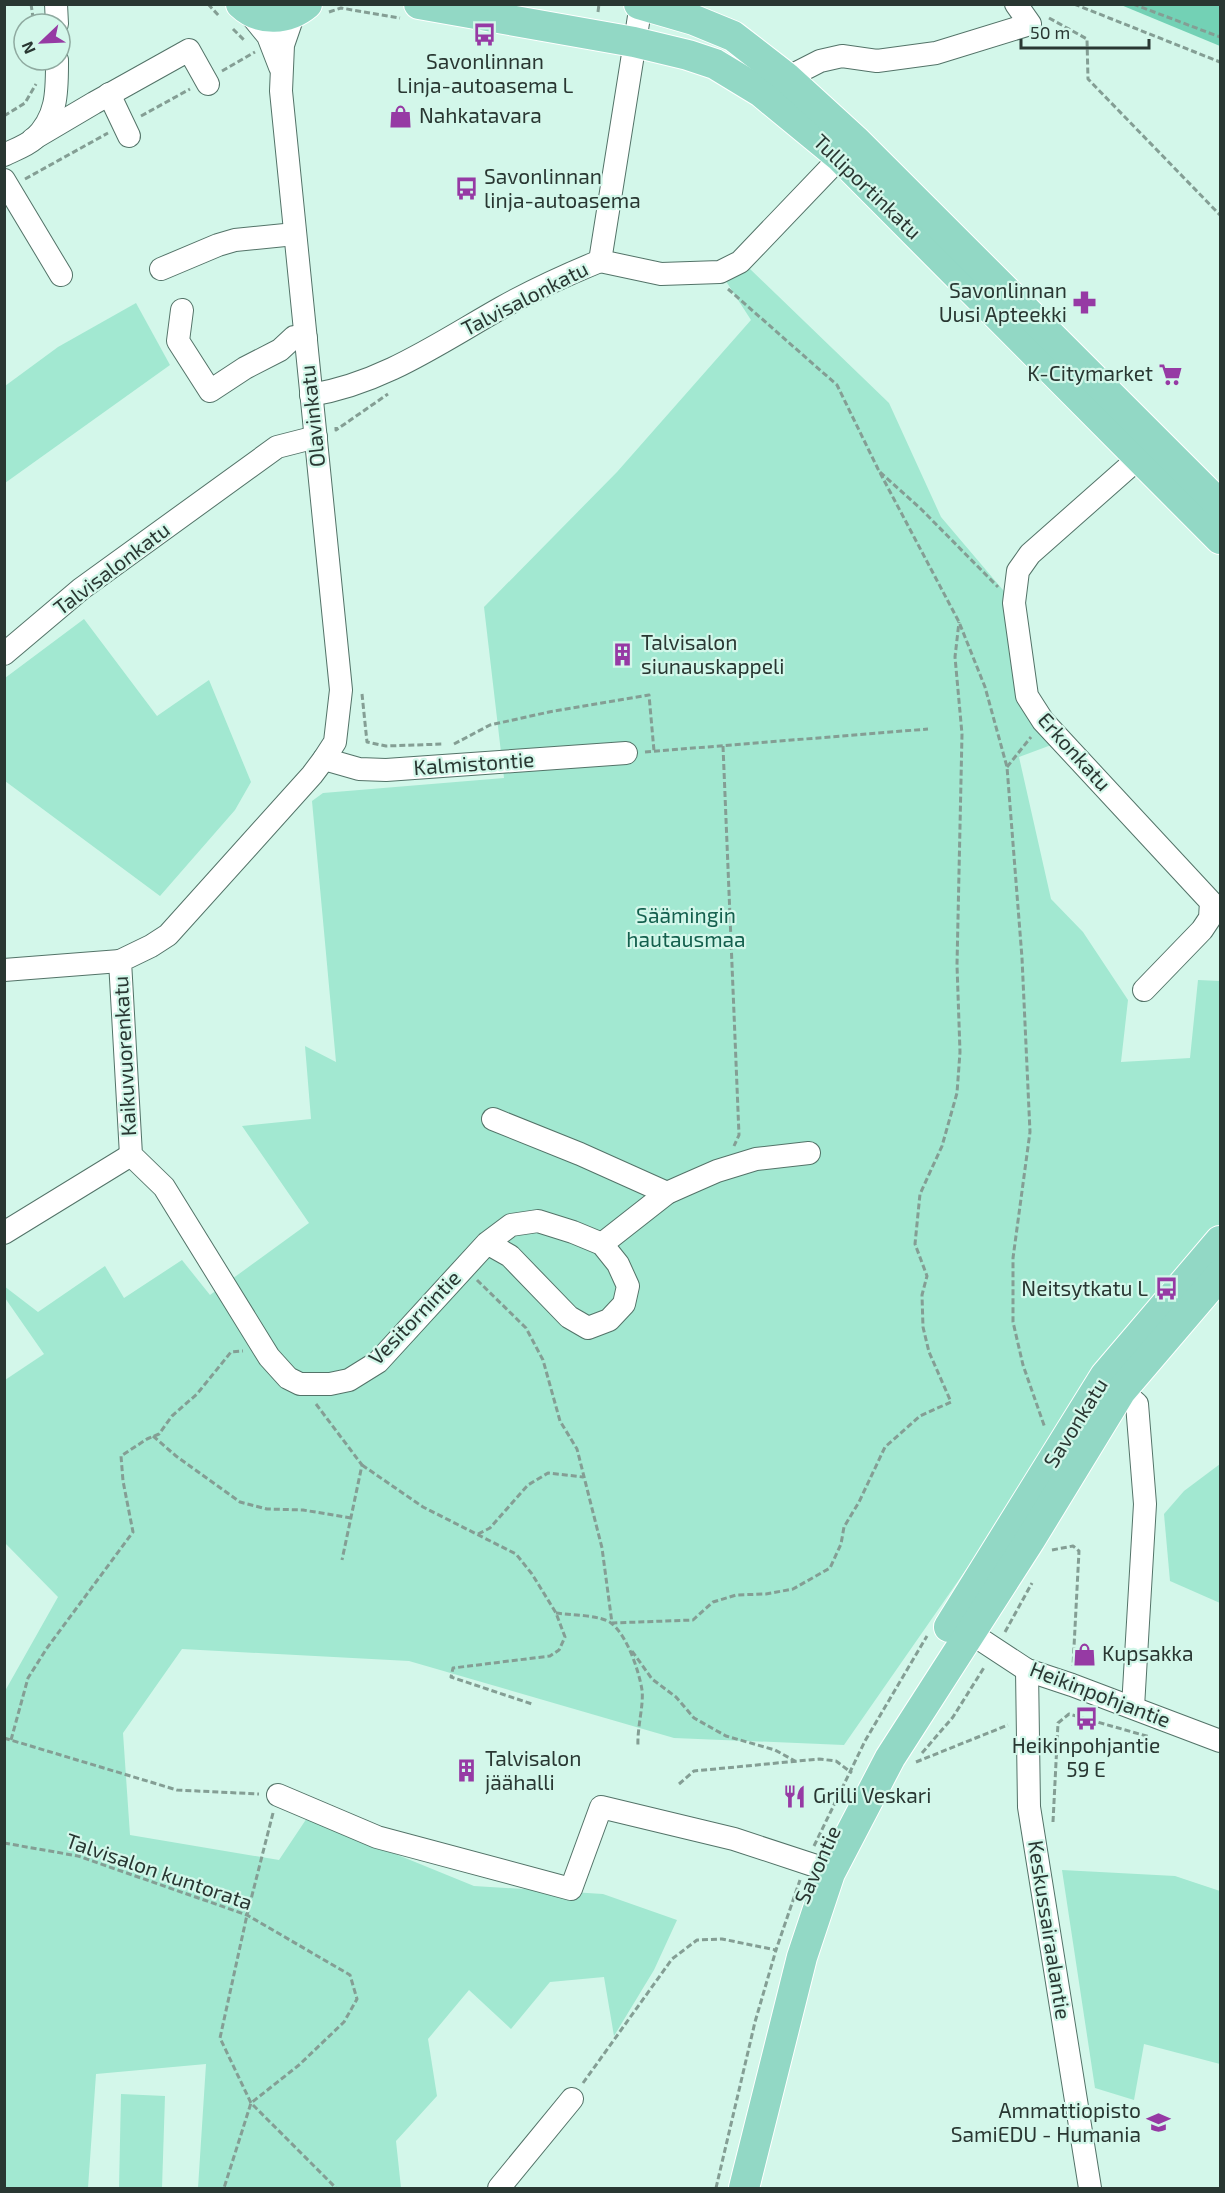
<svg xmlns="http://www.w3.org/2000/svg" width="1225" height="2193" viewBox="0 0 1225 2193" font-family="'Exo 2',sans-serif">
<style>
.green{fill:#a2e8d1}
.water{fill:#73d1b5}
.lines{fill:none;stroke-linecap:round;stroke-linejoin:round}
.minor-casing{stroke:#537368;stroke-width:24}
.major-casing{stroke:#fff;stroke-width:32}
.path{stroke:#849e94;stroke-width:3;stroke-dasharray:6 3;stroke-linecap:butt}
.minor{stroke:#fff;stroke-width:22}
.major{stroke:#92d8c5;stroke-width:30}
.labels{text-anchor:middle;stroke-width:4.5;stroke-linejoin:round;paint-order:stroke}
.poi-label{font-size:21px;fill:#293732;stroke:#d3f7ea;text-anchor:start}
.street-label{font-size:21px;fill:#293732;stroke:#d3f7ea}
.park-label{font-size:21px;fill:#135f4d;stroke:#d3f7ea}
</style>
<rect width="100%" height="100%" fill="#d3f7ea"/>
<!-- green -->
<g class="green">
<path d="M740 262 750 269 889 403 941 517 1014 603 1027 696 1062 741 1019 757 1051 899 1083 932 1128 1000 1121 1062 1190 1058 1198 980 1220 981V1225L1095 1370 1052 1446 844 1745 674 1738 409 1661 182 1649 123 1733 130 1835 279 1860 307 1818 474 1886 603 1894 677 1920 654 1970 614 2036 604 1977 550 1982 511 2029 469 1990 428 2039 437 2096 396 2141 401 2188H198L206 2064 96 2074 88 2188H5V1691L58 1597 5 1543V1380L44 1354 5 1298 4 1286 38 1312 105 1266 124 1298 182 1260 210 1295 309 1223 242 1126 311 1119 305 1046 336 1062 312 801 323 793 504 778 484 607 617 472 751 320 720 272Z"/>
<path d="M136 303 170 365 5 483V386L58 347Z"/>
<path d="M84 619 157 716 209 680 251 782 235 810 160 896 5 781V678Z"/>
<path d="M1220 1464V1603L1170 1581 1164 1514 1184 1491Z"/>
<path d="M1062 1870 1175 1876 1220 1891V2064L1144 2044 1134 2100 1095 2088Z"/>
<path d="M121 2094 165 2096 162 2188H119Z"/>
</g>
<!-- water -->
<path class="water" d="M1121 5H1220V46Z"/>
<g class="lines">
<defs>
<g id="minor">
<path d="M56 4 57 24"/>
<path d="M246 9 268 36 280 67"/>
<path d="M294 13 283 45 281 91 341 690 335 742 324 759 312 775 168 935 151 946 120 961 131 1155 164 1187 269 1357 288 1378 300 1384H330L349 1380 378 1362 487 1243 511 1225 538 1221 573 1232 602 1244 618 1264 628 1286 624 1304 609 1320 588 1328 569 1317 510 1256 487 1243"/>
<path d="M773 85 820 61 842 56 877 61 936 53 1030 24 1016 4"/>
<path d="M109 94 129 136"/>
<path d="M33 139 94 103 189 50 208 84"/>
<path d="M4 155C14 150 26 146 34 139 58 117 57 90 57 60"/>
<path d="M4 180 61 275"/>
<path d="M600 261 661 274 720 272 740 262 851 146"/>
<path d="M161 269 218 245 235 240 295 234"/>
<path d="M182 310 178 341 210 391 245 368 280 350 294 337 306 338"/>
<path d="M311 395C383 383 439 343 501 308 533 290 566 275 600 261L641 4"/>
<path d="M4 654 81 589 277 447 316 437"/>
<path d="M324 759 359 769 386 770 626 753"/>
<path d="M4 970 120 961"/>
<path d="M1144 990 1202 930 1210 918 1211 902 1043 721 1027 696 1014 603 1018 571 1030 554 1150 448"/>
<path d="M493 1119 580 1154 667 1193"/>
<path d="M4 1233 131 1155"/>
<path d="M602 1244 667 1193 685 1185 717 1171 756 1159 809 1153"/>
<path d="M1111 1381 1137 1404 1145 1504 1133 1707"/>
<path d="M957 1624 1027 1670 1072 1685 1220 1741"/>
<path d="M1027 1670 1029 1807 1090 2188"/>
<path d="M278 1795 377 1837 571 1889 601 1807 734 1839 813 1865"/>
<path d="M499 2188 572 2099"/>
</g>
<g id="major">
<path d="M241 4C260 22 288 20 307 4"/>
<path d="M419 4 634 42 688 55 715 64 761 92 840 157 1220 539"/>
<path d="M639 4 694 20 733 36 786 77 856 141 1220 505"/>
<path d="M949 1627 1105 1376 1220 1241"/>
<path d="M744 2188 802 1957 830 1873 890 1758 1030 1540 1121 1391 1220 1275"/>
</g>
</defs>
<!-- minor casing -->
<use href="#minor" class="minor-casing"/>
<!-- major casing -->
<use href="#major" class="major-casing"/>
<!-- path -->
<g class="path">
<path d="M31 4 34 24"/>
<path d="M208 4 219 16"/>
<path d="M1074 4 1220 62"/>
<path d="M1133 4 1220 37"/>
<path d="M329 12 341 8 400 18"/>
<path d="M598 12 599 4"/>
<path d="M1049 18 1087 39 1088 79 1220 215"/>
<path d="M233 29 245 41"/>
<path d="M222 71 255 52"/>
<path d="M4 116 25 103 36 84"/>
<path d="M141 116 190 89"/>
<path d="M25 179 108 133"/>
<path d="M728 289 837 385 878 469 959 622 985 687 1007 767 1022 958 1030 1132 1013 1258V1322L1023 1365 1045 1428"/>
<path d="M336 427V430L388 394"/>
<path d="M880 472 922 510 998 587"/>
<path d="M362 694 367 742 386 746 444 744"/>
<path d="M454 744 490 725 549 712 649 695 654 751"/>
<path d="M723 746 739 1135 734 1146"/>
<path d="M645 752 928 729"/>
<path d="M1007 767 1031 737"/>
<path d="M477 1280 526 1328 543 1360 560 1421 577 1449 602 1548 612 1623 693 1620 713 1602 736 1595 766 1594 793 1589 830 1568 841 1544 844 1527 859 1502 885 1447 920 1416 951 1402 929 1352 923 1327 922 1295 927 1276 915 1244 920 1194 942 1146 957 1093 960 1052 957 965 962 734 955 657 959 622"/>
<path d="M316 1404 362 1465 342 1560"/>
<path d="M153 1436 176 1456 240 1502 267 1509 303 1510 351 1518"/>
<path d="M362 1465 423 1507 516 1554 532 1574 556 1613 565 1637 559 1650 550 1656 453 1668 451 1677 532 1704"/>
<path d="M478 1534 490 1528 528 1485 548 1473 583 1477"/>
<path d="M1052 1550 1073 1546 1079 1551 1073 1666"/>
<path d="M556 1613C571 1615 600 1615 611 1623 627 1635 639 1671 642 1690 644 1704 637 1728 638 1746"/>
<path d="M1005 1632 1032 1583"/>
<path d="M632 1651 652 1679 676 1697 694 1718 726 1736 775 1750 795 1761"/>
<path d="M4 1738 177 1790 259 1794"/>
<path d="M11 1740 28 1678 47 1648 133 1532 123 1481 121 1456 147 1439 159 1434 172 1416 197 1394 231 1352 243 1351"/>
<path d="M922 1753 953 1717 985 1666"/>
<path d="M916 1762 1008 1725"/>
<path d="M679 1784 694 1771 819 1759 836 1761 852 1773"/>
<path d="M273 1813 247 1915 220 2038 251 2103 336 2188"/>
<path d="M1053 1822 1058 1723 1069 1714 1150 1737"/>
<path d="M4 1843 78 1856 247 1915 350 1975 357 1999 344 2022 299 2065 251 2103 224 2188"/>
<path d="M814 1846 865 1741 927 1636"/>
<path d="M583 2083 672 1959 697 1940 722 1939 776 1950 800 1880"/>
<path d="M716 2188 755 2022 776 1950"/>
</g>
<!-- minor -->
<use href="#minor" class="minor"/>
<!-- major -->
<use href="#major" class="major"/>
</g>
<!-- icons -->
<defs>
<symbol id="bus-bare" viewBox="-9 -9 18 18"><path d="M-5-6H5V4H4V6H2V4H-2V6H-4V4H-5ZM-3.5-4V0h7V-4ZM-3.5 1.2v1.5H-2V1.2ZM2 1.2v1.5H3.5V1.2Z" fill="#963aa4" stroke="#d3f7ea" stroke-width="2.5" paint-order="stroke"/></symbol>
<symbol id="shop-bare" viewBox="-9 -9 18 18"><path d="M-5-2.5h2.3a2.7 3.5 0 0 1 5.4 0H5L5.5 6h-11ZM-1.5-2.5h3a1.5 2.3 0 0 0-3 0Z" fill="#963aa4" stroke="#d3f7ea" stroke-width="2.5" paint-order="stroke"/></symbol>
<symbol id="pharmacy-bare" viewBox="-9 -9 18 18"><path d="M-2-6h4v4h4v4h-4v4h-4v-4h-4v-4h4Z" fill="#963aa4" stroke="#d3f7ea" stroke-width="2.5" paint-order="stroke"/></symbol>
<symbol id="supermarket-bare" viewBox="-9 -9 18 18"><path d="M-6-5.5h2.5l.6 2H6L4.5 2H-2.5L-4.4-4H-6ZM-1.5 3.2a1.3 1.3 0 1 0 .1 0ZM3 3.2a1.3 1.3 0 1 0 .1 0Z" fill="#963aa4" stroke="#d3f7ea" stroke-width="2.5" paint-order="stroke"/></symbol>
<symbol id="building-bare" viewBox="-9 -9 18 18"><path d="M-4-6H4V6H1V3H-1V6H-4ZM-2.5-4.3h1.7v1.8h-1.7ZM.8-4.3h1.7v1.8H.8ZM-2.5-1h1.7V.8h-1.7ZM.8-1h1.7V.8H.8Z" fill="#963aa4" stroke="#d3f7ea" stroke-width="2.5" paint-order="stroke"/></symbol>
<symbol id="restaurant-bare" viewBox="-9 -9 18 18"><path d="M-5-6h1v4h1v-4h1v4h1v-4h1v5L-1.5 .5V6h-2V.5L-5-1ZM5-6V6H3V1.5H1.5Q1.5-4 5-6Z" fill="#963aa4" stroke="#d3f7ea" stroke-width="2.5" paint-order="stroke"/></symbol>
<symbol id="school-bare" viewBox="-9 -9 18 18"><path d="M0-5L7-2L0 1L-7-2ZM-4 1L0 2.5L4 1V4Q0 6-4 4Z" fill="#963aa4" stroke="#d3f7ea" stroke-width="2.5" paint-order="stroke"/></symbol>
</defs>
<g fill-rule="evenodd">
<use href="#bus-bare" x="468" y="18" width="33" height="33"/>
<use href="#shop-bare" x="384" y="100" width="33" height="33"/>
<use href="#bus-bare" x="450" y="172" width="33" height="33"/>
<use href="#pharmacy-bare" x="1068" y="286" width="33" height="33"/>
<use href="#supermarket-bare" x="1154" y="358" width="33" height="33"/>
<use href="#building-bare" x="606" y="638" width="33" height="33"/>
<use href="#bus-bare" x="1150" y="1272" width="33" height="33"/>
<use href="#shop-bare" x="1068" y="1638" width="33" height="33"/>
<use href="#bus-bare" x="1070" y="1702" width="33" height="33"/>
<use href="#building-bare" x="450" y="1754" width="33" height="33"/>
<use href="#restaurant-bare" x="778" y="1780" width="33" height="33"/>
<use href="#school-bare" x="1142" y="2106" width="33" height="33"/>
</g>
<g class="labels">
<!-- poi labels -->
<g class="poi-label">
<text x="485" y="69" text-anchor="middle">Savonlinnan<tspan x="485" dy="24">Linja-autoasema L</tspan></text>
<text x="419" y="123">Nahkatavara</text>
<text x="484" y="184">Savonlinnan<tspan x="484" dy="24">linja-autoasema</tspan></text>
<text x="1067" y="298" text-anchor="end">Savonlinnan<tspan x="1067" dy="24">Uusi Apteekki</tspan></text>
<text x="1153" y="381" text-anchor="end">K-Citymarket</text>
<text x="641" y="650">Talvisalon<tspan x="641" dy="24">siunauskappeli</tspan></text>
<text x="1148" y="1296" text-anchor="end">Neitsytkatu L</text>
<text x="1102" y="1661">Kupsakka</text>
<text x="1086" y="1753" text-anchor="middle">Heikinpohjantie<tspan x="1086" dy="24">59 E</tspan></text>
<text x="485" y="1766">Talvisalon<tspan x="485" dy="24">jäähalli</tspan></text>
<text x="813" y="1803">Grilli Veskari</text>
<text x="1141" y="2118" text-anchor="end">Ammattiopisto<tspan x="1141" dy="24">SamiEDU - Humania</tspan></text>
</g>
<!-- street labels -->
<g class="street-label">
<text transform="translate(867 187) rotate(44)" y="7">Tulliportinkatu</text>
<text transform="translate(525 299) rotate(-27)" y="7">Talvisalonkatu</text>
<text transform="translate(313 416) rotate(-96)" y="7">Olavinkatu</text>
<text transform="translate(112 569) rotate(-37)" y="7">Talvisalonkatu</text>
<text transform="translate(1074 752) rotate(48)" y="7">Erkonkatu</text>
<text transform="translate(474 764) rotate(-4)" y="7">Kalmistontie</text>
<text transform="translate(125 1056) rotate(-93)" y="7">Kaikuvuorenkatu</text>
<text transform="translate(415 1318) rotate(-46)" y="7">Vesitornintie</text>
<text transform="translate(1076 1423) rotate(-58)" y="7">Savonkatu</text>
<text transform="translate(1100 1695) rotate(21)" y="7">Heikinpohjantie</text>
<text transform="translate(818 1865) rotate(-66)" y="7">Savontie</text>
<text transform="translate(159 1872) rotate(19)" y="7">Talvisalon kuntorata</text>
<text transform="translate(1049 1930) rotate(81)" y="7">Keskussairaalantie</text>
</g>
<!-- park labels -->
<g class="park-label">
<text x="686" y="923">Säämingin<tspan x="686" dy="24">hautausmaa</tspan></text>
</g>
</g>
<!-- border -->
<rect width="1225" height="2193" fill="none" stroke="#293732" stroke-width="12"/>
<!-- north arrow -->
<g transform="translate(42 42) rotate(247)"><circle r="28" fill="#d3f7ea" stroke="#8faaa0" stroke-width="1.5"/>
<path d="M0-4.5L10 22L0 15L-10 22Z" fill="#963aa4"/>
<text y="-9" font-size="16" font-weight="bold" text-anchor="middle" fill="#293732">N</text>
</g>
<!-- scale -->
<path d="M1021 39v9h128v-9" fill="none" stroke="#293732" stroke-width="3"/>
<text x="1030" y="39" font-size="18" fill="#293732" stroke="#d3f7ea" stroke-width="4.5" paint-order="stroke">50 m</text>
</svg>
